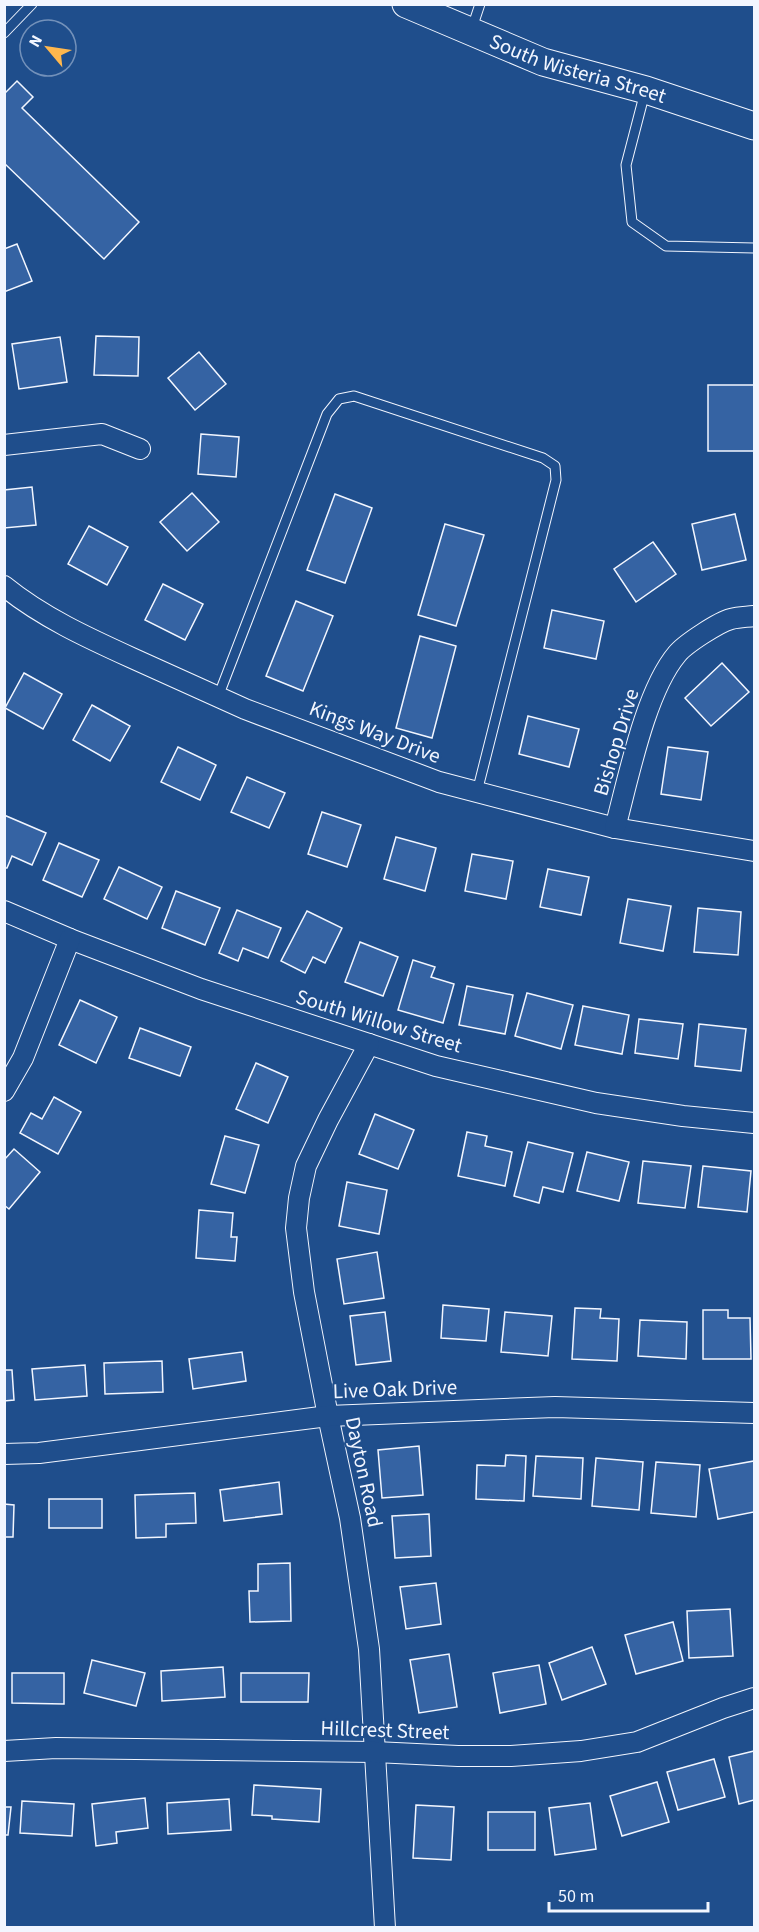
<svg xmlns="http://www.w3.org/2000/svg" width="759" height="1932" viewBox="0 0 759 1932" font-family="'Source Sans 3',sans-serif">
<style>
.building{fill:#3563a3;stroke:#f2f6ff;stroke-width:1.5}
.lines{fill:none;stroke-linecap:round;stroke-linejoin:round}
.lane-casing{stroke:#f2f6ff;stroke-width:11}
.street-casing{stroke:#f2f6ff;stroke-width:22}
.secondary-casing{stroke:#f2f6ff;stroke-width:29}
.lane{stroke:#1f4e8c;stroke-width:9}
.street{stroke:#1f4e8c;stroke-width:20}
.secondary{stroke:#1f4e8c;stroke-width:27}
.labels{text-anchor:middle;stroke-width:4.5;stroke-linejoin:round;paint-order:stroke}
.street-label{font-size:21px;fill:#f2f6ff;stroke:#1f4e8c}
</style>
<rect width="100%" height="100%" fill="#1f4e8c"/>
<!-- building -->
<g class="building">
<path d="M17 81 33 97 22 108 139 222 104 259 4 163V94Z"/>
<path d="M17 244 32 281 4 292V249Z"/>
<path d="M96 336 139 337 138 376 94 375Z"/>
<path d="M60 337 67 382 19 389 12 344Z"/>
<path d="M199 352 226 384 195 410 168 378Z"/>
<rect x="708" y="385" width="46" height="66"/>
<path d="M201 434 239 437 236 477 198 474Z"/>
<path d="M32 487 36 525 4 528V490Z"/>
<path d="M192 493 219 522 187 551 160 522Z"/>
<path d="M335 494 372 508 345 583 307 570Z"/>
<path d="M735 514 746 560 702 570 692 524Z"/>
<path d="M445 524 484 535 456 626 418 615Z"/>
<path d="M89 526 128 547 107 585 68 564Z"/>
<path d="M653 542 676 574 636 602 614 569Z"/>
<path d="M163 584 203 604 185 640 145 620Z"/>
<path d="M296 601 333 616 303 691 266 676Z"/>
<path d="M552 610 604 621 596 659 544 648Z"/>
<path d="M420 636 456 646 432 738 396 728Z"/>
<path d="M722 663 749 692 711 726 685 698Z"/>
<path d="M24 673 62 694 43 729 5 708Z"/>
<path d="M92 705 130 726 110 761 73 740Z"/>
<path d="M528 716 579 729 569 767 519 754Z"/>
<path d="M178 747 216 765 200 800 161 782Z"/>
<path d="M668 747 708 752 701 800 661 794Z"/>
<path d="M247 777 285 793 269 828 231 812Z"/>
<path d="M322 812 361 825 347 867 308 854Z"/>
<path d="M4 815 46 833 32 865 12 856 7 868H4Z"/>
<path d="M396 837 436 848 425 891 384 879Z"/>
<path d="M59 843 99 860 82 897 43 880Z"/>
<path d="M472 854 513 861 506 899 465 891Z"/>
<path d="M119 867 162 887 147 919 104 899Z"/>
<path d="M548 869 589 877 581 915 540 907Z"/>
<path d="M176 891 220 908 205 945 162 928Z"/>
<path d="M628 899 671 906 663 951 620 943Z"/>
<path d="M698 908 741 912 738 955 694 952Z"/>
<path d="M237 910 281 928 268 958 243 948 238 961 219 953Z"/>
<path d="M307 911 342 928 325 963 313 957 305 973 281 961Z"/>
<path d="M360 942 398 957 383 996 345 982Z"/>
<path d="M413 960 435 967 431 977 454 984 443 1023 398 1010Z"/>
<path d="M467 986 513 995 505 1034 459 1025Z"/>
<path d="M527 993 573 1005 561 1049 515 1036Z"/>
<path d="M80 1000 117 1017 96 1063 59 1045Z"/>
<path d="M583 1006 629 1015 622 1054 575 1045Z"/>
<path d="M639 1019 683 1024 678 1059 635 1053Z"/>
<path d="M699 1024 746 1029 741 1071 695 1066Z"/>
<path d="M140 1028 191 1047 180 1076 129 1058Z"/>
<path d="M256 1063 288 1077 268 1123 236 1109Z"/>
<path d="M54 1097 81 1112 58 1154 20 1133 31 1113 42 1119Z"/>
<path d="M375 1114 414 1130 398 1169 359 1154Z"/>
<path d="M467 1132 487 1136 485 1146 512 1152 505 1186 458 1176Z"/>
<path d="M225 1136 259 1145 245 1193 211 1184Z"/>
<path d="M528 1142 573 1153 563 1192 543 1187 539 1203 514 1196Z"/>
<path d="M14 1149 40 1172 9 1209 4 1205V1160Z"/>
<path d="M587 1152 629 1162 619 1201 577 1191Z"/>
<path d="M643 1161 691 1166 685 1208 638 1203Z"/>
<path d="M703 1166 751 1171 747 1212 698 1207Z"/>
<path d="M347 1182 387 1190 379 1234 339 1226Z"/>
<path d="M199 1210 233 1213 231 1237H237L235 1261 196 1258Z"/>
<path d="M377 1252 384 1298 344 1304 337 1259Z"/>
<path d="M443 1305 489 1309 486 1341 441 1338Z"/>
<path d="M575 1308 601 1309 600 1318 619 1319 617 1361 572 1359Z"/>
<path d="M703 1310H728V1318H750L751 1359H703Z"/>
<path d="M385 1312 391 1361 356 1365 350 1316Z"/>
<path d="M505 1312 552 1316 548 1356 501 1352Z"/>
<path d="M640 1320 687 1322 686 1359 638 1356Z"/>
<path d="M242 1352 246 1381 193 1389 189 1359Z"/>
<path d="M162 1361 163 1392 105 1394 104 1363Z"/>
<path d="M85 1365 87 1396 35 1400 32 1369Z"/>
<path d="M4 1370H12L14 1400 4 1401Z"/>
<path d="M419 1446 423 1495 382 1498 378 1450Z"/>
<path d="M506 1455 526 1456 524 1501 476 1499 477 1465 505 1466Z"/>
<path d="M536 1456 583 1458 581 1499 533 1496Z"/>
<path d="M596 1458 643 1462 639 1510 592 1506Z"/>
<path d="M754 1461V1512L718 1519 709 1469Z"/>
<path d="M656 1462 700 1465 696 1517 651 1513Z"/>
<path d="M279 1482 282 1514 224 1521 220 1490Z"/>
<path d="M195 1493 196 1523 166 1524V1537L136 1538 135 1495Z"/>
<rect x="49" y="1499" width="53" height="29"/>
<path d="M4 1504 14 1505 13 1537H4Z"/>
<path d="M429 1514 431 1556 395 1558 392 1516Z"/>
<path d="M290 1563 291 1621 250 1622 249 1591H258V1564Z"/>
<path d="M436 1583 441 1624 406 1629 400 1587Z"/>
<path d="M730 1609 733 1656 689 1658 687 1611Z"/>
<path d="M673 1622 683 1661 636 1674 625 1635Z"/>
<path d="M592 1647 606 1684 562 1700 549 1663Z"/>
<path d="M449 1654 457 1707 419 1713 410 1660Z"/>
<path d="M92 1660 145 1673 136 1706 84 1693Z"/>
<path d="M539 1665 546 1704 500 1713 493 1673Z"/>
<path d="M223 1667 225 1697 162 1701 161 1671Z"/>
<path d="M12 1673H64V1704L12 1703Z"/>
<path d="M241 1673H309L308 1702H241Z"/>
<path d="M754 1751V1800L739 1804 729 1757Z"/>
<path d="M714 1759 725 1797 678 1810 667 1772Z"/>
<path d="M657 1782 669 1822 622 1836 610 1796Z"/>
<path d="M254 1785 321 1789 319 1822 272 1819V1816L252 1815Z"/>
<path d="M145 1798 148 1828 116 1832 117 1843 96 1846 92 1804Z"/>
<path d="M229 1799 231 1830 168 1834 167 1803Z"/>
<path d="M22 1801 74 1804 72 1836 20 1833Z"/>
<path d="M590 1803 596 1849 555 1855 549 1808Z"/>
<path d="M416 1805 454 1807 451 1860 413 1858Z"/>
<path d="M4 1807H11L8 1835H4Z"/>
<rect x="488" y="1812" width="47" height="38"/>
</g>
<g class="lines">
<defs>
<g id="lane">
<path d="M472 28 480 4"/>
<path d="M4 33 32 4"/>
<path d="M645 92 626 165 632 222 666 246 754 248"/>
<path d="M218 697 327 414 339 399 354 396 543 458 555 466 556 480 477 792"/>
</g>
<g id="street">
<path d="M4 445 102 434 140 449"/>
<path d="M4 586C42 617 88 638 132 658 169 675 207 692 245 709L439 782 615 828 754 851"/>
<path d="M615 828C628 780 645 692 677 654 685 644 719 622 731 619 739 617 747 617 754 616"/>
<path d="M4 911 70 939 201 989 436 1066 596 1103 683 1116 754 1123"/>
<path d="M369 1044 328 1120 306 1166 299 1198 296 1228 304 1292 328 1416 350 1518 369 1649 385 1928"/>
<path d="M4 1091 23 1058 70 939"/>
<path d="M4 1454 39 1453 328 1416 555 1407 754 1413"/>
<path d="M4 1751 56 1748 375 1752 458 1756H511L581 1751 637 1742 723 1708 754 1698"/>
</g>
<g id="secondary">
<path id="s1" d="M406 4 543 62 646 90 754 126"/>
</g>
</defs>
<!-- lane casing -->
<use href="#lane" class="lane-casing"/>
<!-- street casing -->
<use href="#street" class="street-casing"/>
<!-- secondary casing -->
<use href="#secondary" class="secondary-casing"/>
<!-- lane -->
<use href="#lane" class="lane"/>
<!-- street -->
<use href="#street" class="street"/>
<!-- secondary -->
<use href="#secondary" class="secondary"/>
</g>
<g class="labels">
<!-- street labels -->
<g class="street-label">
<text dy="7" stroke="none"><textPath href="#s1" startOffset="184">South Wisteria Street</textPath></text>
<text transform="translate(375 732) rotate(21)" y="7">Kings Way Drive</text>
<text transform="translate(616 742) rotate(-73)" y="7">Bishop Drive</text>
<text transform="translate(379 1021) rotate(17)" y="7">South Willow Street</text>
<text transform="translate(395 1389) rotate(-2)" y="7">Live Oak Drive</text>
<text transform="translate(364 1472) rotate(78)" y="7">Dayton Road</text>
<text transform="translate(385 1730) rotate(2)" y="7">Hillcrest Street</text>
</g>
</g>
<!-- border -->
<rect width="759" height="1932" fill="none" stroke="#f2f6ff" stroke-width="12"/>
<!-- north arrow -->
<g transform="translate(48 48) rotate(299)"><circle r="28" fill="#1f4e8c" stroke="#7391ba" stroke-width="1.5"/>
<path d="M0-4.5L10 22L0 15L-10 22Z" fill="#ffb74d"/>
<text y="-9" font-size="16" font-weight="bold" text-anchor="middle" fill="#f2f6ff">N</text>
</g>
<!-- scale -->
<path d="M549 1902v9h159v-9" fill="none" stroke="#f2f6ff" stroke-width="3"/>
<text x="558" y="1902" font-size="18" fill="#f2f6ff" stroke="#1f4e8c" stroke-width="4.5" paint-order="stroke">50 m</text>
</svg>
